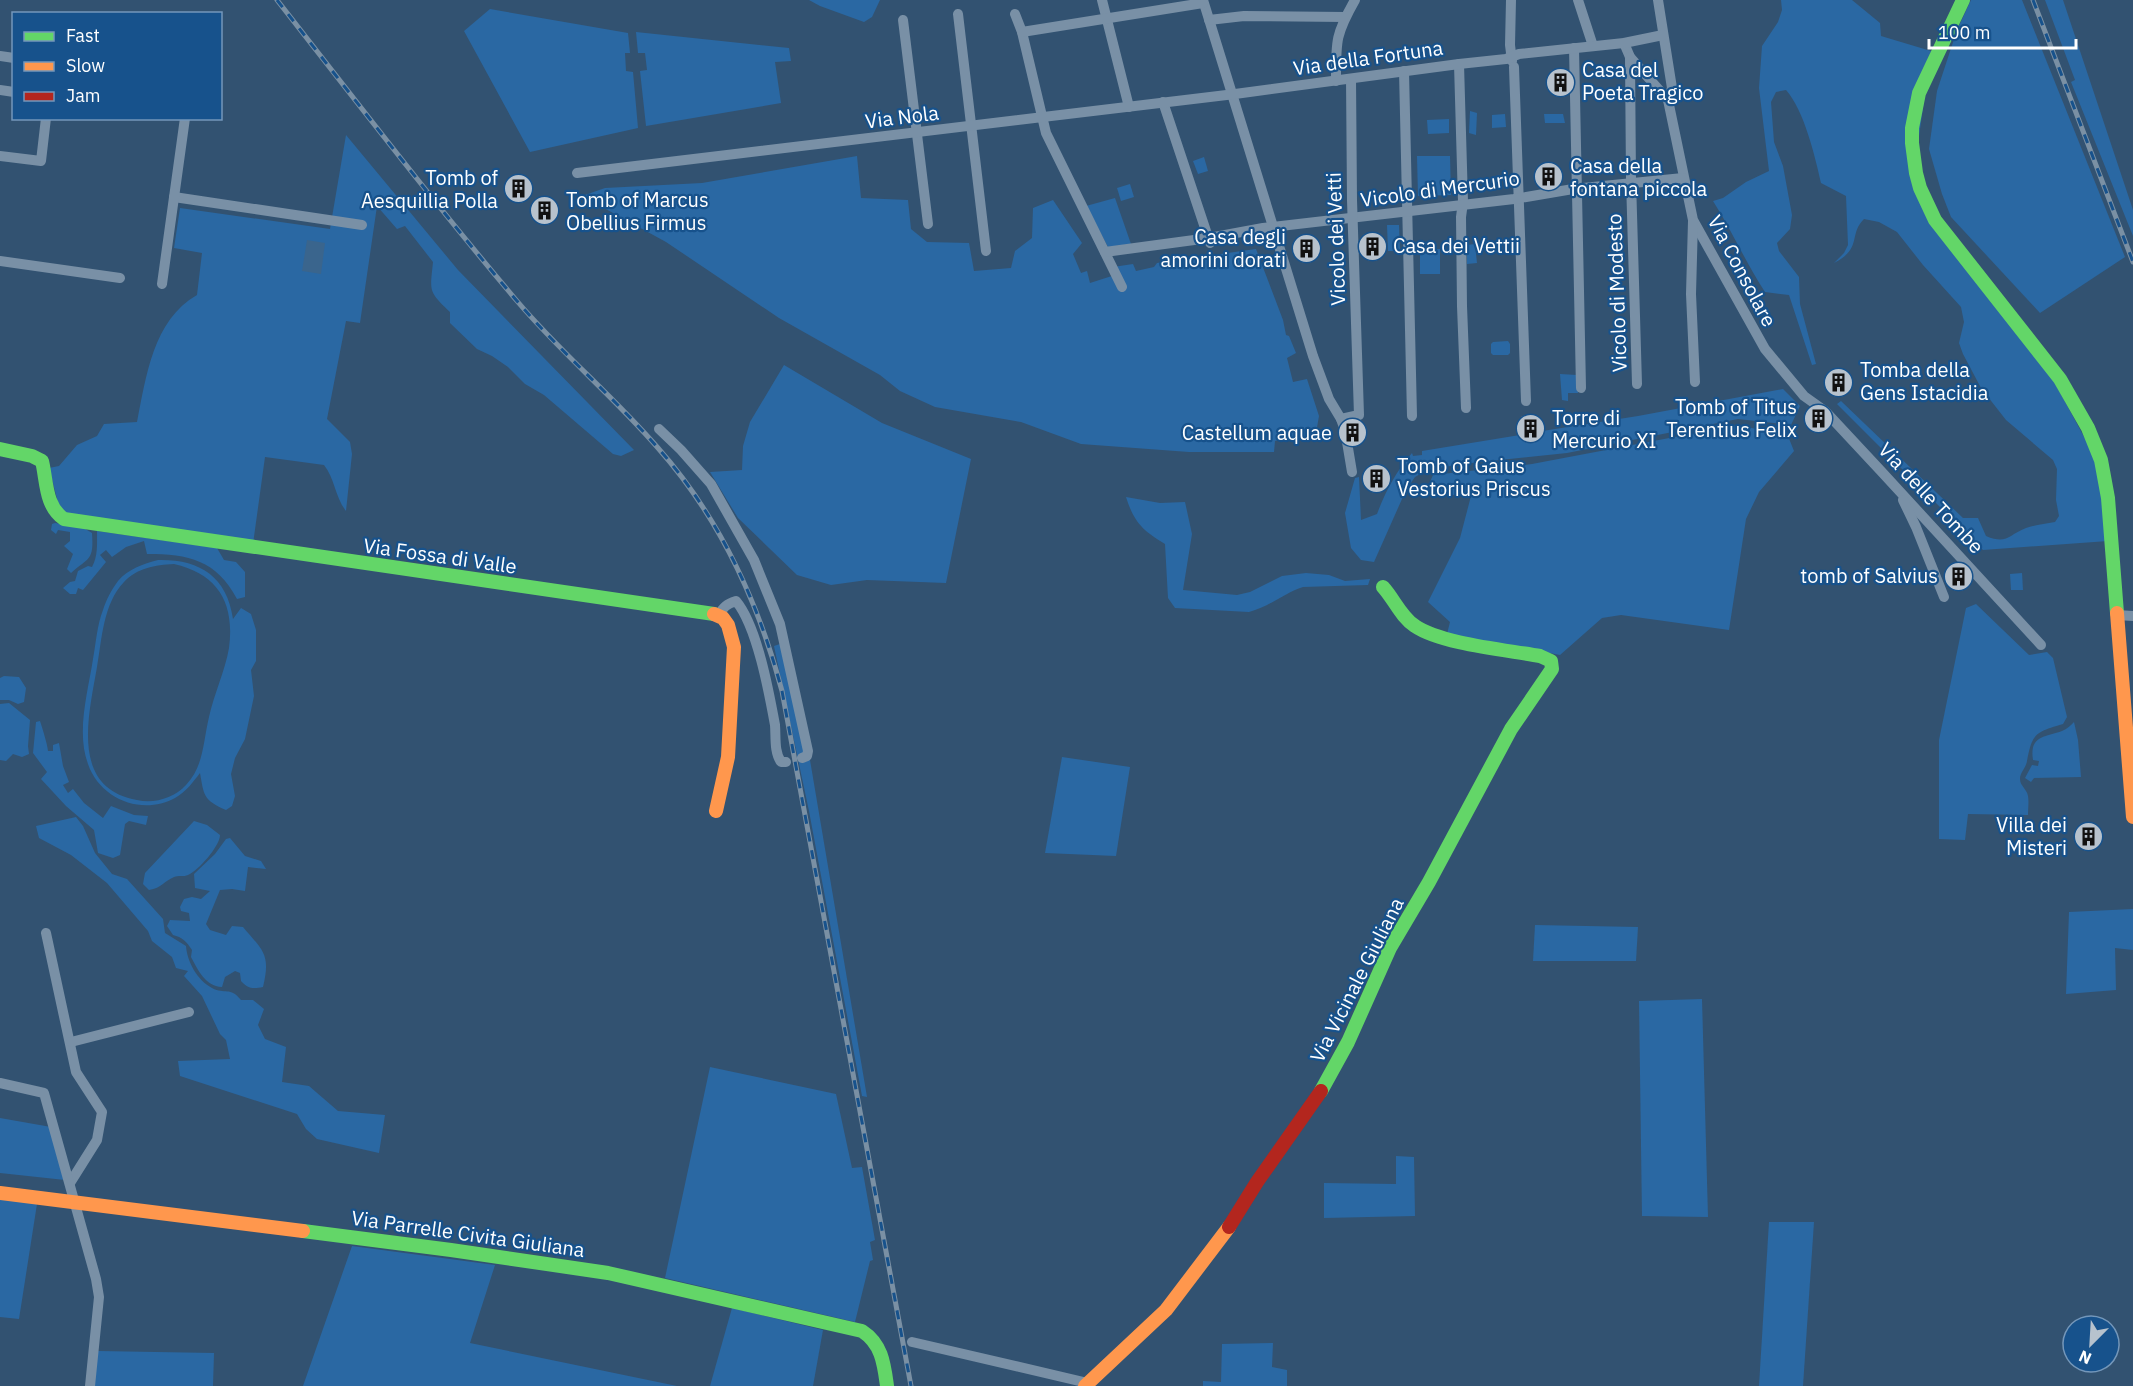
<svg xmlns="http://www.w3.org/2000/svg" width="2133" height="1386" viewBox="0 0 2133 1386" font-family="'IBM Plex Sans',sans-serif">
<style>
.green{fill:#2a68a3;fill-rule:evenodd}
.water{fill:#3a658d}
.lines{fill:none;stroke-linecap:round;stroke-linejoin:round}
.street{stroke:#7990a6;stroke-width:10}
.fast{stroke:#63d668;stroke-width:14}
.slow{stroke:#ff974d;stroke-width:14}
.jam{stroke:#b3261e;stroke-width:14}
.rail-casing{stroke:#7a90a4;stroke-width:5}
.rail{stroke:#17528c;stroke-width:3;stroke-dasharray:9;stroke-linecap:butt}
.labels{text-anchor:middle;stroke-width:4.5;stroke-linejoin:round;paint-order:stroke}
.street-label{font-size:20px;fill:#fff;stroke:#17528c}
.poi-label{font-size:20px;fill:#fff;stroke:#17528c;text-anchor:start}
</style>
<rect width="100%" height="100%" fill="#325271"/>
<!-- green -->
<g class="green">
<path d="M809 0H880L872 17 864 22 820 6Z"/>
<path d="M1781 0H1852L1880 23 1881 36 1931 51 1913 179 2043 361 2096 459 2108 541 1983 550 1837 404 1841 401 1963 518H1978L1986 536C2007 545 2008 535 2026 528 2035 525 2045 524 2055 522L2059 516 2056 500 2057 469 2053 460 2006 420 1981 388 1963 354 1959 343 1964 322 1961 307 1923 265 1897 232 1879 222 1864 219C1848 235 1863 248 1834 263L1844 253 1848 245 1846 196 1821 183C1815 156 1804 110 1786 90L1776 92 1771 102 1774 142 1783 166 1792 215 1790 229 1777 243 1779 251 1799 277 1800 304 1816 364 1812 365 1789 295 1765 292C1746 263 1732 231 1713 201L1723 198 1746 182 1769 171 1759 88 1762 46 1778 22 1782 10Z"/>
<path d="M1971 0H2022L2125 257 2040 313 1951 217 1942 194 1929 149 1937 91 1957 30Z"/>
<path d="M2045 0H2063L2133 210V236L2071 82 2075 80Z"/>
<path d="M490 9 628 33 630 53H625L626 71 633 72 638 128 530 152 464 31Z"/>
<path d="M636 32 789 48 791 61 775 62 781 103 646 126 640 71 647 70 645 53H638Z"/>
<path d="M1470 111 1477 113 1476 135 1469 133Z"/>
<path d="M1505 114 1506 127 1492 128V115Z"/>
<path d="M1544 114H1563L1565 123H1545Z"/>
<path d="M1449 119V133L1428 134 1427 120Z"/>
<path d="M346 135 458 270 634 450 621 456 613 454 544 395 525 384 508 367 492 356 477 349 450 323V312C428 291 430 292 433 262L405 226 397 229 377 206 360 323 346 321 327 419 350 442 352 454 346 511C335 497 335 479 324 465L265 457 253 544 61 514 49 468 59 466 77 445 97 436 104 424 137 422C146 377 153 320 197 295L202 253 174 248 180 208 330 229Z"/>
<path d="M857 156 861 198 908 200 911 229 927 242 969 243 974 271 1011 268 1015 251 1032 238 1033 208 1053 200 1082 243 1073 254 1081 273 1087 271 1090 283 1115 275 1113 267 1133 264 1136 271 1154 267 1157 263 1256 249 1283 320 1286 335 1289 336 1296 353 1287 358 1293 382 1307 379 1319 416 1315 439 1292 437 1275 441 1274 452H1189L1081 444 1021 422 935 407 900 391 880 375 779 318 666 242 582 196 605 188 702 183Z"/>
<path d="M1417 156H1450L1451 195 1418 196Z"/>
<path d="M1204 157 1208 171 1198 174 1193 161Z"/>
<path d="M1130 184 1134 197 1121 201 1117 188Z"/>
<path d="M1115 198 1131 244 1108 247 1086 206Z"/>
<path d="M1387 225H1399L1400 251H1388Z"/>
<path d="M1475 244 1477 263 1467 264V245Z"/>
<path d="M1440 249V274H1420V250Z"/>
<path d="M1508 341 1510 344V353L1508 355H1493L1491 353V344L1493 342Z"/>
<path d="M784 365 882 423 971 459 946 583 867 580 831 585 797 575 738 518 710 472 742 470 743 446 750 422Z"/>
<path d="M1560 374 1577 375 1578 393H1568V401L1562 400Z"/>
<path d="M1783 389 1800 406 1791 425 1738 419 1567 453 1462 464 1427 470 1415 477 1406 490 1374 562 1361 560 1351 548 1345 513 1355 478 1359 477 1361 520 1377 514C1386 490 1396 472 1412 453L1413 456 1422 455V451L1526 434 1527 437 1537 435 1536 432 1638 416Z"/>
<path d="M1738 425 1788 436 1794 451 1759 492 1746 519 1729 630 1621 615 1602 618 1560 655 1447 634 1450 622 1428 602 1460 538 1471 496 1425 493 1433 475 1532 464Z"/>
<path d="M1126 497 1160 503 1185 502 1192 534 1183 590 1237 595 1250 592 1282 576 1306 573 1329 575 1345 581 1370 579 1368 585 1303 587C1284 593 1269 607 1249 612L1175 608 1168 598 1165 544C1142 530 1134 522 1126 497Z"/>
<path d="M55 523 82 527 92 533C94 561 89 557 71 573L67 569 73 554 64 546 70 541V532L58 530 56 534 51 530 52 524Z"/>
<path d="M97 531 217 548 224 560 236 562 245 572V597L237 599C216 560 189 554 147 554L144 541 126 547 112 557 106 550 100 555 106 562 83 590 78 588 76 594H70L63 588 70 582 75 581 78 571 88 566 92 567C98 556 97 544 97 531Z"/>
<path d="M158 560C199 559 227 576 233 619L241 608 251 614 256 630V661L251 670 254 696 245 739 235 758 231 774 235 796 232 806 226 810C203 800 204 795 200 773 193 782 186 792 175 798 142 816 100 799 88 764 76 732 88 692 93 659 96 643 97 625 103 610 106 600 112 589 118 581 128 569 143 564 158 560ZM174 564C218 574 235 603 229 648 225 671 214 694 209 717 203 742 204 766 186 785 174 798 154 804 137 800 69 788 89 714 97 667 102 639 103 604 124 582 137 568 155 565 174 564Z"/>
<path d="M2022 573 2023 590H2011L2010 574Z"/>
<path d="M1976 604 2029 655 2047 652 2053 658 2067 717 2063 724C2036 732 2032 733 2027 761 2026 768 2020 772 2020 779 2020 786 2027 789 2028 796 2029 802 2028 809 2028 815L1968 814 1965 840 1939 839V740L1966 608Z"/>
<path d="M780 644 810 760 867 1097 862 1096 809 811 774 646Z"/>
<path d="M4 676 19 677 26 688 24 702 18 704 9 700H0V678Z"/>
<path d="M9 703 30 720 28 746 29 754 22 757 13 754 6 761 0 760V704Z"/>
<path d="M40 721C42 727 48 746 48 751H53V745L59 743 63 766 69 782 63 785 68 793 73 789 84 803 103 818 111 806 134 815 148 816 146 825 129 821 125 824 120 855 113 858 98 853 94 830 66 806 41 779 47 772 33 753 36 722Z"/>
<path d="M2074 722 2078 740 2081 777 2034 778 2031 782 2025 778 2032 765 2038 766 2039 761 2033 760C2029 735 2046 737 2062 731 2067 729 2071 725 2074 722Z"/>
<path d="M1062 757 1130 767 1116 856 1045 853Z"/>
<path d="M76 817 83 826 95 853 112 874 127 879 163 919 165 933 186 946C187 961 197 980 212 988 225 995 230 986 241 1000H253L264 1009 258 1025 265 1039 286 1047 282 1082 309 1086 338 1111 385 1115 379 1153 317 1139 306 1129 297 1114 180 1076 178 1061 230 1059 226 1040 220 1034 202 996 184 976 188 971 176 968 172 957 152 941 148 931 107 883 71 855 39 838 36 826Z"/>
<path d="M194 821 207 825 220 835C220 846 198 871 188 875 184 877 178 875 174 877 164 881 162 888 149 890L143 884 145 873Z"/>
<path d="M230 838 245 856 261 861 266 869 248 867 245 891 232 889 220 890 206 924 210 930 226 935 232 926 243 927C263 951 271 954 263 987 253 989 248 989 241 981L240 973 235 971 225 977 222 987C205 986 198 970 191 957L192 950C187 942 182 937 173 935L167 926 170 920 190 921 189 913 181 911 180 907 184 899 192 897 201 899 210 891 195 888 194 874 215 854 226 839Z"/>
<path d="M2133 909V950L2115 948 2116 990 2066 994 2069 912Z"/>
<path d="M1535 925 1638 927 1636 961H1533Z"/>
<path d="M1702 999 1708 1217 1642 1216 1639 1001Z"/>
<path d="M710 1067 836 1094 852 1168 862 1167 875 1240 870 1242 873 1260 870 1261 855 1322 665 1278Z"/>
<path d="M0 1118 51 1127 65 1180 0 1173Z"/>
<path d="M1396 1156 1414 1157 1415 1216 1324 1218V1183L1396 1184Z"/>
<path d="M0 1199 37 1204 19 1319 0 1317Z"/>
<path d="M1769 1222H1814L1803 1386H1759Z"/>
<path d="M352 1246 495 1265 470 1343 677 1386H303Z"/>
<path d="M732 1308 823 1330 813 1386H710Z"/>
<path d="M1273 1343 1272 1367 1287 1370V1386H1203V1381L1221 1382 1222 1344Z"/>
<path d="M98 1351 214 1353 213 1386H94Z"/>
</g>
<!-- water -->
<path class="water" d="M307 240 325 243 321 274 302 271Z"/>
<g class="lines">
<!-- street -->
<g class="street">
<path d="M1102 0 1129 107"/>
<path d="M1203 0 1313 356 1329 399 1341 419 1345 430 1352 472"/>
<path d="M1511 0 1510 45 1512 61"/>
<path d="M1578 0 1593 46"/>
<path d="M1658 0 1672 88 1668 100"/>
<path d="M958 14 986 251"/>
<path d="M1015 14 1022 32 1046 133 1122 287"/>
<path d="M903 20 928 224"/>
<path d="M1209 20 1244 16 1345 17"/>
<path d="M1022 32 1203 3"/>
<path d="M1624 43 1630 57 1668 100 1693 220 1765 349 1804 396 1825 411 1880 470 2041 645"/>
<path d="M1574 48 1581 388"/>
<path d="M0 56 14 58"/>
<path d="M1630 57 1631 180 1637 384"/>
<path d="M1459 64 1463 202 1461 217 1462 306 1466 408"/>
<path d="M1514 67 1526 401"/>
<path d="M1404 71 1412 416"/>
<path d="M1336 81C1336 42 1335 35 1355 0"/>
<path d="M0 90 14 92"/>
<path d="M1163 102 1210 243"/>
<path d="M0 156 41 161 46 118"/>
<path d="M577 173 1235 94 1459 64 1506 59 1519 54 1624 43 1663 35"/>
<path d="M174 197 362 225"/>
<path d="M1693 221 1691 294 1695 382"/>
<path d="M1105 252 1209 238 1263 228 1514 199 1573 189 1683 178"/>
<path d="M0 261 120 278"/>
<path d="M162 284 185 118"/>
<path d="M1341 419 1359 415 1352 200 1351 79"/>
<path d="M659 429 681 450 711 484 754 560 780 624 808 751 807 756 802 758"/>
<path d="M1903 500 1916 527 1944 597"/>
<path d="M719 615C723 607 727 604 736 601 757 626 769 692 775 725 776 737 774 752 781 762H786"/>
<path d="M2117 615 2133 616"/>
<path d="M46 933 76 1072 102 1112 97 1140 70 1183"/>
<path d="M71 1042 189 1012"/>
<path d="M0 1083 44 1093 96 1279 99 1297 90 1386"/>
<path d="M912 1342 1088 1383"/>
</g>
<!-- fast -->
<g class="fast">
<path d="M1963 0 1919 93 1912 128V143L1916 173 1920 188 1935 220 2060 379 2088 428 2101 460 2108 498 2117 613"/>
<path d="M0 449 32 456 42 461C47 482 45 506 64 519L714 614"/>
<path d="M1321 1091 1348 1042 1390 948 1429 882 1511 729 1552 669 1551 661 1540 656C1508 650 1441 644 1415 626 1401 617 1394 599 1383 587"/>
<path d="M303 1231 451 1250 608 1273 862 1331C882 1344 884 1364 887 1386"/>
</g>
<!-- slow -->
<g class="slow">
<path d="M2117 613 2133 817"/>
<path d="M714 614 723 618 728 625 734 647 728 757 716 811"/>
<path d="M0 1193 303 1231"/>
<path d="M1085 1386 1166 1310 1229 1227"/>
</g>
<!-- jam -->
<path class="jam" d="M1229 1227 1257 1182 1321 1091"/>
<defs>
<g id="rail">
<path d="M277 0C356 101 434 203 517 301 561 353 613 396 658 448 720 518 758 601 782 691L911 1386"/>
<path d="M2033 0 2133 262"/>
</g>
</defs>
<!-- rail casing -->
<use href="#rail" class="rail-casing"/>
<!-- rail -->
<use href="#rail" class="rail"/>
</g>
<!-- icons -->
<defs>
<symbol id="building-disc" viewBox="-11 -11 22 22"><circle r="9.5" fill="#b7c2cd" stroke="#17528c"/><path d="M-4-6H4V6H1V3H-1V6H-4ZM-2.5-4.3h1.7v1.8h-1.7ZM.8-4.3h1.7v1.8H.8ZM-2.5-1h1.7V.8h-1.7ZM.8-1h1.7V.8H.8Z" fill="#111"/></symbol>
</defs>
<g fill-rule="evenodd">
<use href="#building-disc" x="1544" y="66" width="33" height="33"/>
<use href="#building-disc" x="1532" y="160" width="33" height="33"/>
<use href="#building-disc" x="502" y="172" width="33" height="33"/>
<use href="#building-disc" x="528" y="194" width="33" height="33"/>
<use href="#building-disc" x="1356" y="230" width="33" height="33"/>
<use href="#building-disc" x="1290" y="232" width="33" height="33"/>
<use href="#building-disc" x="1822" y="366" width="33" height="33"/>
<use href="#building-disc" x="1802" y="402" width="33" height="33"/>
<use href="#building-disc" x="1514" y="412" width="33" height="33"/>
<use href="#building-disc" x="1336" y="416" width="33" height="33"/>
<use href="#building-disc" x="1360" y="462" width="33" height="33"/>
<use href="#building-disc" x="1942" y="560" width="33" height="33"/>
<use href="#building-disc" x="2072" y="820" width="33" height="33"/>
</g>
<g class="labels">
<!-- street labels -->
<g class="street-label">
<text transform="translate(1368 58) rotate(-8)" y="7">Via della Fortuna</text>
<text transform="translate(902 117) rotate(-7)" y="7">Via Nola</text>
<text transform="translate(1440 189) rotate(-8)" y="7">Vicolo di Mercurio</text>
<text transform="translate(1336 239) rotate(-92)" y="7">Vicolo dei Vetti</text>
<text transform="translate(1742 271) rotate(62)" y="7">Via Consolare</text>
<text transform="translate(1617 293) rotate(-92)" y="7">Vicolo di Modesto</text>
<text transform="translate(1931 498) rotate(47)" y="7">Via delle Tombe</text>
<text transform="translate(440 556) rotate(8)" y="7">Via Fossa di Valle</text>
<text transform="translate(1357 980) rotate(-63)" y="7">Via Vicinale Giuliana</text>
<text transform="translate(468 1234) rotate(8)" y="7">Via Parrelle Civita Giuliana</text>
</g>
<!-- poi labels -->
<g class="poi-label">
<text x="1582" y="77">Casa del<tspan x="1582" dy="23">Poeta Tragico</tspan></text>
<text x="1570" y="173">Casa della<tspan x="1570" dy="23">fontana piccola</tspan></text>
<text x="498" y="185" text-anchor="end">Tomb of<tspan x="498" dy="23">Aesquillia Polla</tspan></text>
<text x="566" y="207">Tomb of Marcus<tspan x="566" dy="23">Obellius Firmus</tspan></text>
<text x="1286" y="244" text-anchor="end">Casa degli<tspan x="1286" dy="23">amorini dorati</tspan></text>
<text x="1393" y="253">Casa dei Vettii</text>
<text x="1860" y="377">Tomba della<tspan x="1860" dy="23">Gens Istacidia</tspan></text>
<text x="1797" y="414" text-anchor="end">Tomb of Titus<tspan x="1797" dy="23">Terentius Felix</tspan></text>
<text x="1552" y="425">Torre di<tspan x="1552" dy="23">Mercurio XI</tspan></text>
<text x="1332" y="440" text-anchor="end">Castellum aquae</text>
<text x="1397" y="473">Tomb of Gaius<tspan x="1397" dy="23">Vestorius Priscus</tspan></text>
<text x="1938" y="583" text-anchor="end">tomb of Salvius</text>
<text x="2067" y="832" text-anchor="end">Villa dei<tspan x="2067" dy="23">Misteri</tspan></text>
</g>
</g>
<!-- legend -->
<rect x="12" y="12" width="210" height="108" fill="#17528c" stroke="#7497ba" stroke-width="1.5"/>
<rect x="24" y="32" width="30" height="9" fill="#63d668" stroke="#7497ba" stroke-width="1.5"/>
<text x="66" y="42" font-size="18" fill="#ffffff">Fast</text>
<rect x="24" y="62" width="30" height="9" fill="#ff974d" stroke="#7497ba" stroke-width="1.5"/>
<text x="66" y="72" font-size="18" fill="#ffffff">Slow</text>
<rect x="24" y="92" width="30" height="9" fill="#b3261e" stroke="#7497ba" stroke-width="1.5"/>
<text x="66" y="102" font-size="18" fill="#ffffff">Jam</text>
<!-- north arrow -->
<g transform="translate(2091 1344) rotate(204)"><circle r="28" fill="#17528c" stroke="#7497ba" stroke-width="1.5"/>
<path d="M0-4.5L10 22L0 15L-10 22Z" fill="#b7c2cd"/>
<text y="-9" font-size="16" font-weight="bold" text-anchor="middle" fill="#ffffff">N</text>
</g>
<!-- scale -->
<path d="M1929 39v9h147v-9" fill="none" stroke="#ffffff" stroke-width="3"/>
<text x="1938" y="39" font-size="18" fill="#ffffff" stroke="#17528c" stroke-width="4.5" paint-order="stroke">100 m</text>
</svg>
